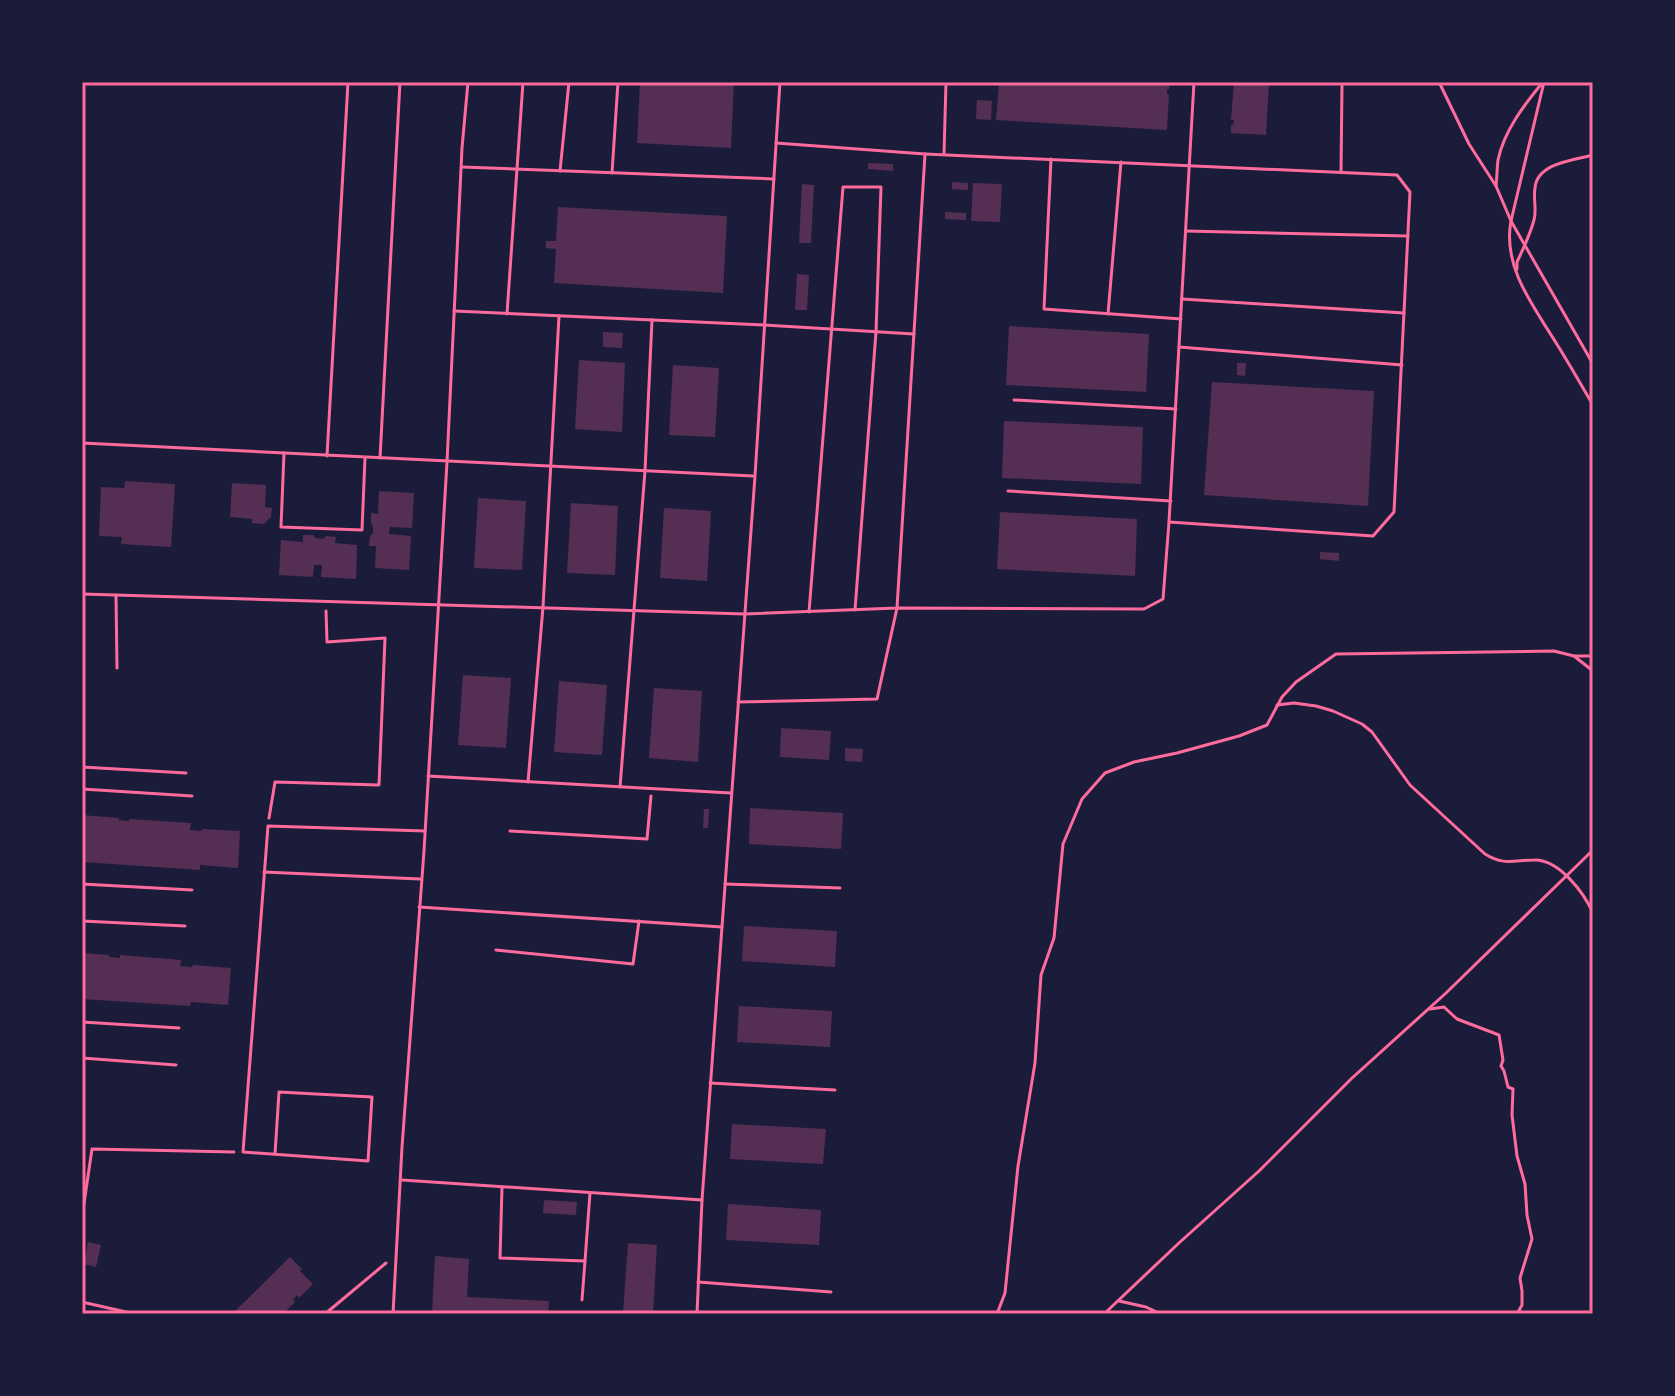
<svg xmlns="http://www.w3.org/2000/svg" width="1675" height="1396" viewBox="0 0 1675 1396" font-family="'Work Sans',sans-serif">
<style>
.building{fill:#542f53}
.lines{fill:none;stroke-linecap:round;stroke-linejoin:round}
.path{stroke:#ff6b9d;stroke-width:3}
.service{stroke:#ff6b9d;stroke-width:3}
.neatline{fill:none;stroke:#ff6b9d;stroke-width:3}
</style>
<rect width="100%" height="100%" fill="#1b1b3a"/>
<!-- building -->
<g class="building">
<path d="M640 82H734L731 148 637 143Z"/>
<path d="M999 82H1170L1169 89H1167V94H1169L1167 130 996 120Z"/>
<path d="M1234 82H1269L1266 135 1231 133V125H1233L1234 120H1231Z"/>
<path d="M977 100 992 101 991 120 976 119Z"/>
<path d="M868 163 893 164V171L868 169Z"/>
<path d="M952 182 968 183V190L952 189Z"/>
<path d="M973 183 1002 184 1000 222 971 221Z"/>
<path d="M802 184 814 185 811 243H799Z"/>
<path d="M558 207 727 216 723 293 554 283 556 249 546 248V241H556Z"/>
<path d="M945 212 966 213V220L945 219Z"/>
<path d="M797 274 809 275 807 310H795Z"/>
<path d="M1009 326 1149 334 1146 392 1006 385Z"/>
<path d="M603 332 623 333 622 348 603 347Z"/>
<path d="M579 360 625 363 622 432 575 429Z"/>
<path d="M1237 363H1246L1245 376 1237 375Z"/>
<path d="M673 365 719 368 715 437 669 435Z"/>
<path d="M1212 382 1374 391 1368 506 1204 495Z"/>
<path d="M1004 421 1143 427 1141 484 1002 478Z"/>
<path d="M125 481 175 484 171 547 121 544 122 537 99 536 101 487 124 488Z"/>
<path d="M232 483 266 485 265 507 272 508 271 517 264 524 252 523V519L230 517Z"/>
<path d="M379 491 414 493 412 528 390 527 389 534 411 536 409 570 375 568 376 546H369L370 536 373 533V527L371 523V513L378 514Z"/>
<path d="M478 498 526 501 522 570 474 568Z"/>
<path d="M571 503 618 506 615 575 567 573Z"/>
<path d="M664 508 711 511 707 581 660 578Z"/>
<path d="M1000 512 1137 519 1135 576 997 569Z"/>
<path d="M303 535H313L316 538 323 539 326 536 336 537 335 543 357 545 356 579 321 577 322 565H314L313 577 279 575 281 540 303 542Z"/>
<path d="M1320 552 1339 553V561L1320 559Z"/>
<path d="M463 675 511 678 506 748 458 745Z"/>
<path d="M559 681 607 685 602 755 554 752Z"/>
<path d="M654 688 702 691 698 762 649 758Z"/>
<path d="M781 728 831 731 829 760 780 757Z"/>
<path d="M845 748 863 749 862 762 845 761Z"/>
<path d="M750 808 843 813 841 849 749 844Z"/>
<path d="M704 809H709L708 828H703Z"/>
<path d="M82 815 119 818V820L129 821V819L191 823 190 830 202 831V829L240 831 238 868 200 865V870L82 862Z"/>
<path d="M744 926 837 931 835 967 742 961Z"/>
<path d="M82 953 109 955V957L120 958V955L181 960 180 966 192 967 193 965 231 968 228 1005 191 1002 190 1006 82 999Z"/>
<path d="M739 1006 832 1011 830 1047 737 1042Z"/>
<path d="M732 1124 826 1129 823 1164 730 1159Z"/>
<path d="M544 1200 577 1202 576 1215 543 1213Z"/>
<path d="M728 1204 821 1210 819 1245 726 1240Z"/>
<path d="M88 1242 101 1245 96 1267 84 1264Z"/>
<path d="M628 1243 657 1245 653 1314H623Z"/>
<path d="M435 1256 469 1259 467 1297 549 1301 548 1314H432Z"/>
<path d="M290 1257 302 1269 300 1271 313 1284 299 1298 297 1295 293 1300 295 1302 283 1314H232Z"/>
</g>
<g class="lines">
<!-- path -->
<g class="path">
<path d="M1439 82 1469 144 1496 186 1511 221 1593 364"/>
<path d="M1544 82 1511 221C1502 268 1535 308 1558 346 1570 365 1581 385 1593 405"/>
<path d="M1496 186C1497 177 1497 168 1498 160 1504 131 1524 105 1543 82"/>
<path d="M1517 269V262C1523 249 1530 235 1534 220 1537 210 1533 199 1535 188 1537 163 1574 160 1593 155"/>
<path d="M1574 656 1593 671"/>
<path d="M1277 705 1294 703 1316 706 1333 711 1362 724 1372 732 1410 785 1485 854C1504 866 1514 860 1534 860 1559 859 1584 893 1593 913"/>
<path d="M269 818 275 782 379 785 385 638 327 642 326 611"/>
<path d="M510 831 647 839 651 796"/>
<path d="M1430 1009 1444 1007 1457 1019 1499 1035 1503 1060 1501 1066 1504 1071 1508 1087 1513 1089 1512 1115 1517 1156 1525 1184 1527 1215 1532 1239 1520 1278 1522 1291V1305L1517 1314"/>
<path d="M82 1217 92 1149 234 1152"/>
<path d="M1119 1301 1146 1307 1161 1314"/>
<path d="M325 1314 386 1263"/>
<path d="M997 1314 1005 1293 1018 1166 1035 1063 1041 975 1054 938 1063 844 1082 799 1105 773 1134 762 1177 753 1239 736 1267 725 1282 697 1296 682 1336 654 1554 651 1574 656H1593"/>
<path d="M1104 1314 1180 1242 1259 1171 1351 1079 1446 993 1593 850"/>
</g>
<!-- service -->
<g class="service">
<path d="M1341 82 1342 85 1341 172"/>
<path d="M944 154 946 82"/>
<path d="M1051 159 1044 309 1181 319"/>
<path d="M462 167 774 179"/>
<path d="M560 171 569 82"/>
<path d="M612 173 618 82"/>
<path d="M1186 231 1408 236"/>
<path d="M1182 299 1404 313"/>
<path d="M454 311 764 325 914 334"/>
<path d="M507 314 523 82"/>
<path d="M1108 314 1121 162"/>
<path d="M1179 347 1402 365"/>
<path d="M1014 400 1176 409"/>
<path d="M82 443 753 476"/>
<path d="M284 453 281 527 362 530 365 458"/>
<path d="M327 456 348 82"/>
<path d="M380 458 400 82"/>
<path d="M1008 491 1171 501"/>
<path d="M1169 522 1194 82"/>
<path d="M82 594 745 614 897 608 925 154 776 143"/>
<path d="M116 595 117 668"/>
<path d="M809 612 843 187H881L876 332 855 610"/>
<path d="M738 702 877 699 897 608 1144 609 1163 599 1169 522 1373 536 1394 512 1410 192 1397 175 925 154"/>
<path d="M82 767 186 773"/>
<path d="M428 776 731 793"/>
<path d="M528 782 543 607 559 316"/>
<path d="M620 787 645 471 652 320"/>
<path d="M82 789 192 796"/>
<path d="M264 872 420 879"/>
<path d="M82 884 192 890"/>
<path d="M725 884 840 888"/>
<path d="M419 907 722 927"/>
<path d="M82 921 185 926"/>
<path d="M496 950 633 964 639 921"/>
<path d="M82 1022 179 1028"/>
<path d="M82 1058 176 1065"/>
<path d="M710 1083 835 1090"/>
<path d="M275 1154 279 1092 372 1097 368 1161 243 1152 268 826 425 831"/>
<path d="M402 1180 702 1200"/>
<path d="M502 1187 500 1258 585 1261 590 1193"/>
<path d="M698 1282 831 1292"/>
<path d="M582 1300 585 1261"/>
<path d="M82 1302 135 1314"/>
<path d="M393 1314 402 1147 424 851 447 462 462 148 468 82"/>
<path d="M697 1314 702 1200 755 476 780 82"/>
</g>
</g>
<!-- border -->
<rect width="1675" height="1396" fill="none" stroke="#1b1b3a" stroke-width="168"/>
<rect x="84" y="84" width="1507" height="1228" class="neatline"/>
</svg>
